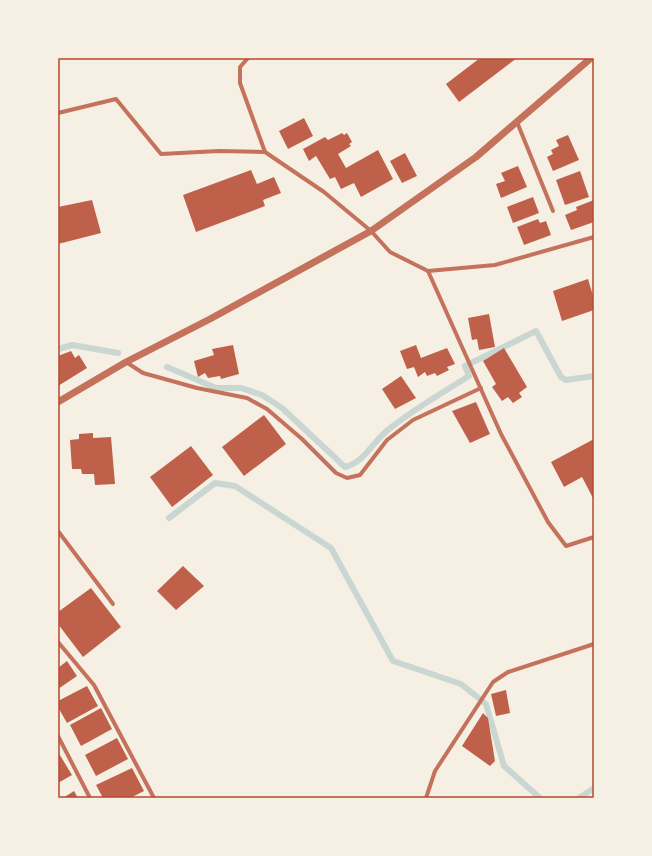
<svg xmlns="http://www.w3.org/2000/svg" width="652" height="856" viewBox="0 0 652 856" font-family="Rubik,sans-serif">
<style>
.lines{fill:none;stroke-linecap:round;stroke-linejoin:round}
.stream{stroke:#c9d6d2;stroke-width:6}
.building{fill:#bf614a}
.minor{stroke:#c5725c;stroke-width:4}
.tertiary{stroke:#c5725c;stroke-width:7}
.neatline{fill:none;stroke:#b5482f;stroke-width:1.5}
</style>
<rect width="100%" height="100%" fill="#f6efe4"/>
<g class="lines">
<!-- stream -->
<g class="stream">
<path d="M58 349 72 345 118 353"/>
<path d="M167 367 216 388H241L262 395 282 408 345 467C365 462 373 441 389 429 414 409 442 393 469 376L465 366 536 331 561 377 566 380 594 376"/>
<path d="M169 518 215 483 235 486 331 548 393 661 461 684 486 704 504 766 540 798"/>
<path d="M579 798 594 788"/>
</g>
</g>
<!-- building -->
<g class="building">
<path d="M480 58H517L459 102 446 84Z"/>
<path d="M304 118 313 136 288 149 279 131Z"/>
<path d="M342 133 344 135 347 133 352 142 349 144 351 146 338 154 346 168 378 150 393 179 361 197 354 183 341 189 335 177 330 179 316 156 309 161 303 149 325 137 328 140Z"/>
<path d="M568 135 579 160 553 171 547 157 553 154 551 150 559 146 556 140Z"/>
<path d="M405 153 417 176 402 183 390 161Z"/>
<path d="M518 166 527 187 501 198 496 184 505 181 501 173Z"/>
<path d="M251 170 257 184 274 177 281 193 263 200 265 206 196 232 183 195Z"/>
<path d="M580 171 589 197 565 205 556 180Z"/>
<path d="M533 197 539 213 513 223 507 207Z"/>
<path d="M92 200 101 233 58 244V207Z"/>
<path d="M594 200V222L571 230 565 215 577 210 576 207Z"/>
<path d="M538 219 540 223 546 221 551 235 524 245 517 227Z"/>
<path d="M588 279 594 299V310L562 321 553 291Z"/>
<path d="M489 314 495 347 479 350 477 339 472 340 468 318Z"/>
<path d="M233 345 239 374 221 379 220 376 208 378 205 373 198 377 194 361 214 355 212 349Z"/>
<path d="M416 345 421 358 447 348 455 364 447 367 449 370 437 376 435 373 427 376 425 372 418 377 414 367 407 369 400 351Z"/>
<path d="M504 348 527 387 519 393 522 397 513 403 508 397 502 401 492 387 496 384 483 361Z"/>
<path d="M71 351 75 358 79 355 87 368 58 386V356Z"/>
<path d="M401 376 416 398 395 409 382 389Z"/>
<path d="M476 402 490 434 470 443 452 411Z"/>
<path d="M264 415 286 444 244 476 222 447Z"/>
<path d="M93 433V438L111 437 115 484 95 485 94 474H82L81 469H72L70 440 79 439V434Z"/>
<path d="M594 439V500L582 477 564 487 551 462Z"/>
<path d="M191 446 213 475 172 507 150 477Z"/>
<path d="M183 566 204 586 176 610 157 591Z"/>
<path d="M91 588 121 627 83 657 58 624V612Z"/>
<path d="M67 661 77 676 58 689V668Z"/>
<path d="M87 686 98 706 67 723 58 707V701Z"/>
<path d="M506 690 510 713 496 716 491 694Z"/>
<path d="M101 708 112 729 81 746 70 725Z"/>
<path d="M483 713 488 718 495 761 490 766 462 746Z"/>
<path d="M117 738 128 759 96 776 85 755Z"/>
<path d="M58 752 72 775 58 783Z"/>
<path d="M132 768 144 791 130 798H103L96 785Z"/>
<path d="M74 791 78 798H63Z"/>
</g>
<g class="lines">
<!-- minor -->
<g class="minor">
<path d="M248 58 240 67V83L265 152"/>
<path d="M58 113 116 99 161 154 219 151 265 152 324 192 371 231 390 252 428 271 495 265 594 237"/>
<path d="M517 122 553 211"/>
<path d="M428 271 501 434 548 522 566 546 594 537"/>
<path d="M126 362 143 373 197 388 247 398 267 409 302 439 336 473 347 478 360 475 387 440 413 420 481 388"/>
<path d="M58 531 113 604"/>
<path d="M58 642 94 685 154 798"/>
<path d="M58 736 90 798"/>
<path d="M426 798 435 771 493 682 508 672 594 644"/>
</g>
<!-- tertiary -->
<path class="tertiary" d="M58 402 126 362 210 319 371 231 476 157 591 58"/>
</g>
<!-- border -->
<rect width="652" height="856" fill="none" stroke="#f6efe4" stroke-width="118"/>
<rect x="59" y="59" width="534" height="738" class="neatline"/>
</svg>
